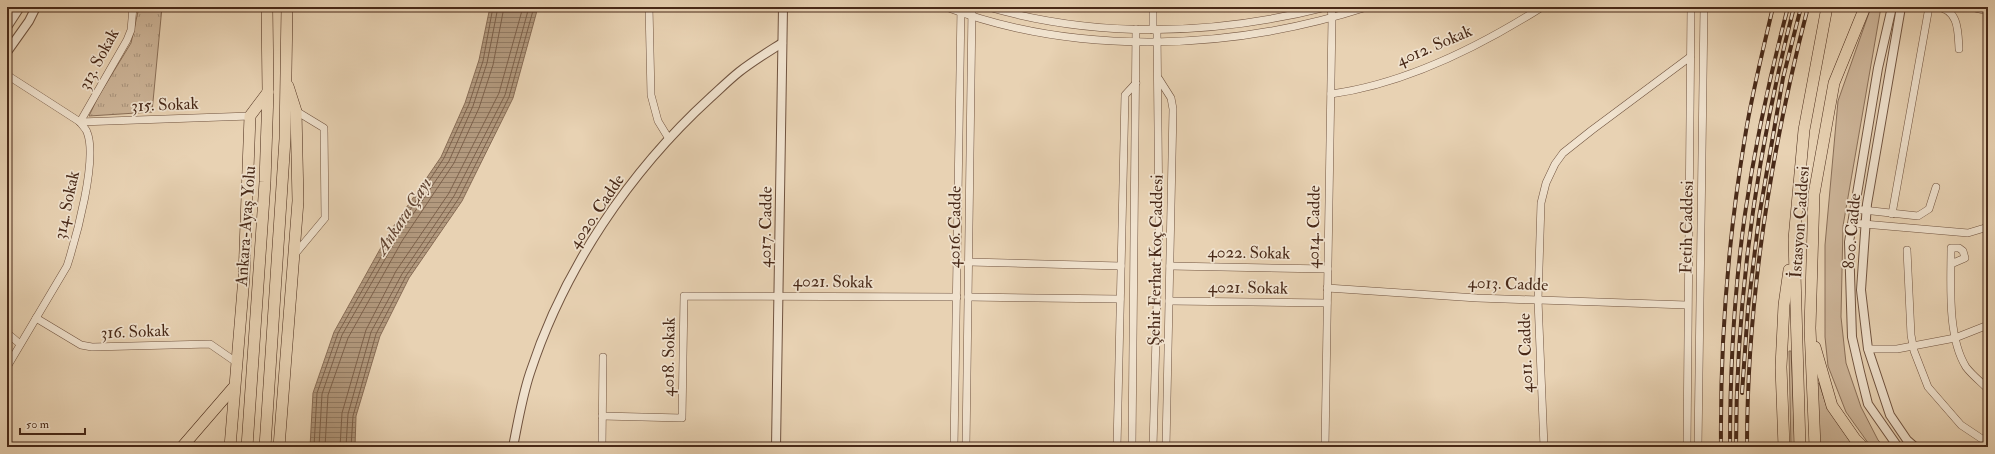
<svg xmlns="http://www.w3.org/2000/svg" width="1995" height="454" viewBox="0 0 1995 454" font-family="'IM FELL Double Pica',serif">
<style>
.green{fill:#cdb599;stroke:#8a6f58}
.park{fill:url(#park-tufts);stroke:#8a6f58}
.water{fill:url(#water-rules);stroke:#886c55}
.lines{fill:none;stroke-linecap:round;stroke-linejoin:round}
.shore{stroke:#7d614b;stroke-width:1}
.minor-casing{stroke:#70533f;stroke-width:8}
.tertiary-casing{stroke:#70533f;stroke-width:10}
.primary-casing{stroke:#482918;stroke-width:12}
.trunk-casing{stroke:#482918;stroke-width:12}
.minor{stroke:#f0e2ce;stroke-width:7}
.tertiary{stroke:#f0e2ce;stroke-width:8}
.primary{stroke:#e8d2b3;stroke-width:11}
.trunk{stroke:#e8d2b3;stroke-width:11}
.rail-casing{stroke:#482918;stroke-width:4}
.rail{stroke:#f0e2ce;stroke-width:2.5;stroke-dasharray:8;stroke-linecap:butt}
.labels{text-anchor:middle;stroke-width:3.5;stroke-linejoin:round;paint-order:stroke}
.street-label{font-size:17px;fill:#482918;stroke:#f0e2ce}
.water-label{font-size:18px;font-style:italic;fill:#624532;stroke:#f0e2ce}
</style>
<defs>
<pattern id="park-tufts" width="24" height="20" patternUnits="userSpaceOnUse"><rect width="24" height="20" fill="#cdb599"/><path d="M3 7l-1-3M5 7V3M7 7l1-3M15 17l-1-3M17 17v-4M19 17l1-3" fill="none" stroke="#a8937c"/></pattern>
<pattern id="water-rules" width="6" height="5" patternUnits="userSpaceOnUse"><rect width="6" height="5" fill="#b2997e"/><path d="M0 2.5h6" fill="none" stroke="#937d66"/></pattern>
</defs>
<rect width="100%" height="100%" fill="#e8d2b3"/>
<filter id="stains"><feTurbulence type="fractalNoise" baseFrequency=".005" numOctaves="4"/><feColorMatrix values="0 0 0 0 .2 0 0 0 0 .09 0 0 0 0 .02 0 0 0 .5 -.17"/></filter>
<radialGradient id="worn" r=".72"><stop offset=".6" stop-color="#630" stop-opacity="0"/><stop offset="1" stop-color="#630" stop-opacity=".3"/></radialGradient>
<!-- green -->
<g class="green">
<path d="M1871 7H1881L1843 226 1841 317 1846 363 1861 407 1878 440 1884 447H1871L1846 412 1828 366 1825 337V245L1838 101Z"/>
<path d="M1789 351H1791L1795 447H1791Z"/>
<path d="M1819 383 1827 407 1854 447H1820L1816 384Z"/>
</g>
<!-- park -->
<path class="park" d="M139 7H162L152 112 89 116 98 97 131 43Z"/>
<!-- water -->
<path class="water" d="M490 7H538L513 98 462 201 409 278 380 336 356 416 355 447H310L313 393 334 332 389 233 441 157 465 103 479 60Z"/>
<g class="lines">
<!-- shore -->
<g class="shore">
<path d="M314 447 317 393 338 333 393 236 444 158 469 104 483 61 493 7"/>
<path d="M319 447 322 394 342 335 397 238 449 161 473 106 487 63 498 7"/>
<path d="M325 447 328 395 348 338 402 241 454 163 479 108 493 65 504 7"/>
<path d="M340 447 342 413 366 330 396 271 449 193 499 93 523 7"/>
<path d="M346 447 348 414 371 332 402 274 454 196 505 95 529 7"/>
<path d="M351 447 353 416 376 334 406 276 459 198 509 97 534 7"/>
</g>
<defs>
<g id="minor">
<path d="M649 7 651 95 658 121 669 139"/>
<path d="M946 7C1078 57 1234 50 1367 7"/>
<path d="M988 7C1099 39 1216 35 1326 7"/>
<path d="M1153 7V30"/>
<path d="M1936 7C1959 9 1958 31 1959 49"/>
<path d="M1971 7 1988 11"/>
<path d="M7 75 80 122C82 125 86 129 87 132 98 159 76 238 67 266L7 367"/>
<path d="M1159 79 1171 98 1173 109 1166 447"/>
<path d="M1331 94C1405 84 1479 47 1542 7"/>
<path d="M80 122 250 116"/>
<path d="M80 122 127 40 131 30 133 7"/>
<path d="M1854 209 1918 216 1929 209 1936 187"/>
<path d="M1892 214 1929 7"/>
<path d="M1852 223 1968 233 1988 227"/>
<path d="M1907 250 1911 335 1914 351 1928 387 1961 425 1988 443"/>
<path d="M295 254 325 218 324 128 296 111"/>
<path d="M969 262 1121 266"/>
<path d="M1951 264 1965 258 1963 251 1959 248H1951C1951 283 1947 337 1966 367 1972 375 1981 382 1988 389"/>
<path d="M1170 266 1328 269"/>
<path d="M1327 288 1477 298 1687 305"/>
<path d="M968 297 1120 299"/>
<path d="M1169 301 1327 303"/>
<path d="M36 318 81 345 92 347 210 344 236 362"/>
<path d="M7 333 20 344"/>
<path d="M1868 349H1897L1955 338 1988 325"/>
<path d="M602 416 682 418 684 296 957 297"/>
<path d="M602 447 603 357"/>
<path d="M954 447 961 7"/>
<path d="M966 447 972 7"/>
<path d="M1117 447 1125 95 1136 83"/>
<path d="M1132 447 1136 29"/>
<path d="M1153 447 1159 226 1157 30"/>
<path d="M1325 447 1332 18 1331 7"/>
<path d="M1544 447 1538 300 1541 203 1546 183 1555 164 1563 153 1592 130 1690 57"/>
<path d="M1687 447 1691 7"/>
<path d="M1698 447 1704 7"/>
</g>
<g id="tertiary">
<path d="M1892 7 1878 68 1849 242 1852 337 1860 372 1868 404 1898 447"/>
<path d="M1901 7 1867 204 1861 290 1868 349 1890 415 1907 440 1915 447"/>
<path d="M7 27 20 7"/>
<path d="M7 52 29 21 36 7"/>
<path d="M513 447C518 422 522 397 530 373 564 269 629 172 710 98 720 89 729 80 739 72 753 61 768 52 782 43"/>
<path d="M776 447 783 7"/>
</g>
<g id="primary">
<path d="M1815 347 1832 406 1855 439 1863 447"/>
<path d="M1784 447 1781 367 1784 305 1789 270"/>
<path d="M1800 447 1794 239 1804 130 1827 7"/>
<path d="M1815 447 1810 328 1814 194 1834 83 1865 7"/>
</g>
<g id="trunk">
<path d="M182 447 233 388"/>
<path d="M230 447 244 277 250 116 268 92"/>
<path d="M247 447 265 182 268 92 267 7"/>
<path d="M265 447 285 139 287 7"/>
<path d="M279 447 298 201 296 111 288 86"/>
</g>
</defs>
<!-- minor casing -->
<use href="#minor" class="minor-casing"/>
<!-- tertiary casing -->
<use href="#tertiary" class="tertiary-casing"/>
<!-- primary casing -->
<use href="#primary" class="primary-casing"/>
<!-- trunk casing -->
<use href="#trunk" class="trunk-casing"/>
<!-- minor -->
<use href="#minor" class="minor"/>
<!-- tertiary -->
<use href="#tertiary" class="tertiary"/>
<!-- primary -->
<use href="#primary" class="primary"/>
<!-- trunk -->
<use href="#trunk" class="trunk"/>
<defs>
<g id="rail">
<path d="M1742 393 1748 308 1759 217 1783 78 1801 7"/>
<path d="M1721 447C1720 343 1728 239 1745 137 1752 93 1763 50 1773 7"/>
<path d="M1730 447C1730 369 1734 292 1745 214 1755 145 1770 75 1788 7"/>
<path d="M1736 447C1736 298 1757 151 1794 7"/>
<path d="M1747 447C1747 300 1771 150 1808 7"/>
</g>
</defs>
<!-- rail casing -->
<use href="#rail" class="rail-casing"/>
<!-- rail -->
<use href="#rail" class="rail"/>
</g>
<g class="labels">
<!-- street labels -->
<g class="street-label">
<text transform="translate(1434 45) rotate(-23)" y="6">4012. Sokak</text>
<text transform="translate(98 59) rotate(-62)" y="6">313. Sokak</text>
<text transform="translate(165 104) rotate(-2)" y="6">315. Sokak</text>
<text transform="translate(66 205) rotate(-78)" y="6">314. Sokak</text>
<text transform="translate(596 211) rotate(-56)" y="6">4020. Cadde</text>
<text transform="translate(1799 222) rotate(-86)" y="6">İstasyon Caddesi</text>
<text transform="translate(245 226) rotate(-86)" y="6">Ankara-Ayaş Yolu</text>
<text transform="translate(765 227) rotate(-89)" y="6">4017. Cadde</text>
<text transform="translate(954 227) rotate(-89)" y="6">4016. Cadde</text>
<text transform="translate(1313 227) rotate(-89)" y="6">4014. Cadde</text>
<text transform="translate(1686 227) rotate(-89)" y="6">Fetih Caddesi</text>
<text transform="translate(1851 231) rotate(-85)" y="6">800. Cadde</text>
<text transform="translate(1249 252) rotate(1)" y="6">4022. Sokak</text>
<text transform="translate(1155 260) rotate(-89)" y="6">Şehit Ferhat Koç Caddesi</text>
<text transform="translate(833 281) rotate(1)" y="6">4021. Sokak</text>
<text transform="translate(1508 283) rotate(2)" y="6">4013. Cadde</text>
<text transform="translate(1248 287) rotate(1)" y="6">4021. Sokak</text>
<text transform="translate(135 331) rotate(-2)" y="6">316. Sokak</text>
<text transform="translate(1525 353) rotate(-92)" y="6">4011. Cadde</text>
<text transform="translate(668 357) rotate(-89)" y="6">4018. Sokak</text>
</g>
<!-- water labels -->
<g class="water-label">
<text transform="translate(403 216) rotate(-57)" y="6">Ankara Çayı</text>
</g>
</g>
<!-- margin -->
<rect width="1995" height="454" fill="none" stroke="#e8d2b3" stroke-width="24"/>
<rect x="8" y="8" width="1979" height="438" fill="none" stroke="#482918" stroke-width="2"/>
<rect x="12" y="12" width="1971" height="430" fill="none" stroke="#482918"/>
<!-- scale -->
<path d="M20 428v6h65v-6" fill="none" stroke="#482918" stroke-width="2"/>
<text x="26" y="428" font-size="12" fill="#482918" stroke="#f0e2ce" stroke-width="3" paint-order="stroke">50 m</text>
<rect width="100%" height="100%" filter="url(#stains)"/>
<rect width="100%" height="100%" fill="url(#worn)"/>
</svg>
